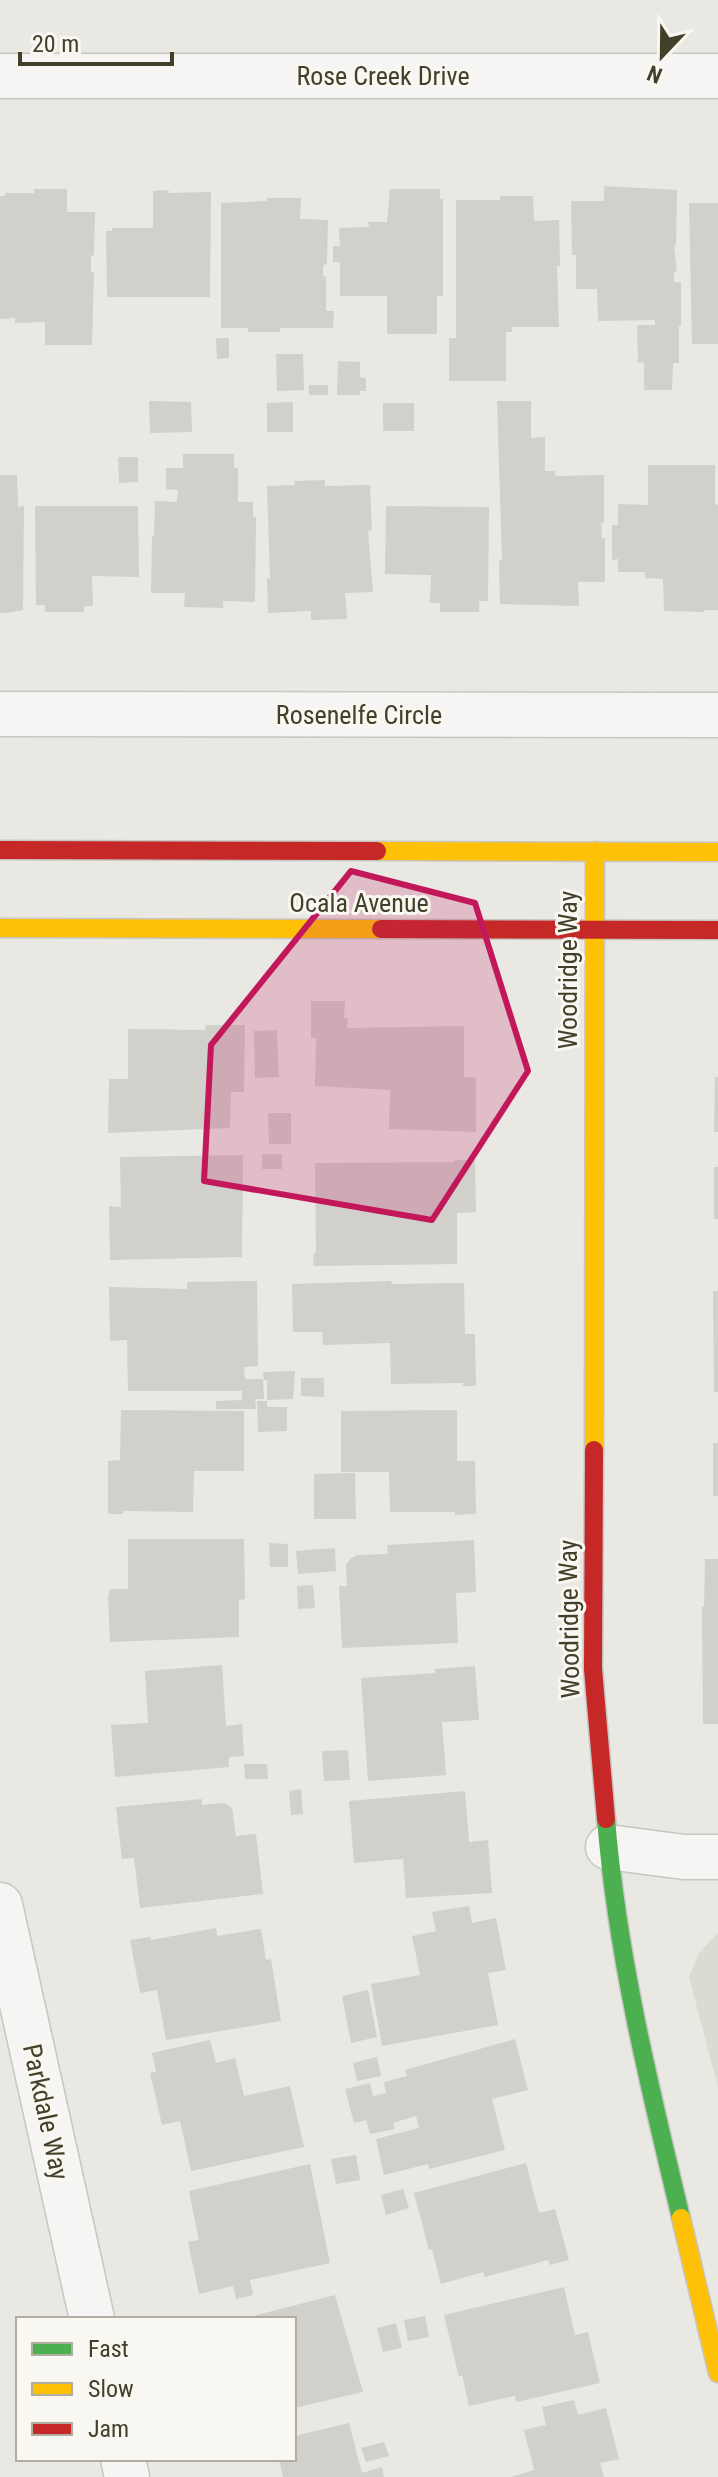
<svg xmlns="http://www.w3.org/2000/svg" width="718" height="2477" viewBox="0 0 718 2477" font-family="'Roboto Condensed',sans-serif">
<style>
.built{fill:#dcdbd1}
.building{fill:#d1d0cb}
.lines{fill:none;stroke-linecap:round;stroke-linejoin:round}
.street-casing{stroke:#c7c6c1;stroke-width:47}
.fast-casing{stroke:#c7c6c1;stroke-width:21}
.slow-casing{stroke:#c7c6c1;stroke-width:21}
.jam-casing{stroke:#c7c6c1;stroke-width:21}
.street{stroke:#f6f5f3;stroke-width:44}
.fast{stroke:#4caf50;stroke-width:18}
.slow{stroke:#ffc107;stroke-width:18}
.jam{stroke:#c62828;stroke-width:18}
.marked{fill:#c2185b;fill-opacity:0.2;stroke:#c2185b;stroke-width:6;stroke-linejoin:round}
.labels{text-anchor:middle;stroke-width:6;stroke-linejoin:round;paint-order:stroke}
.street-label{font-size:26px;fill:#434029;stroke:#f8f7f1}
</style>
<rect width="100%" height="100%" fill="#e9e8e3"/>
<!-- built -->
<path class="built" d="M718 1933V2087L689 1977 699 1953Z"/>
<!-- building -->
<g class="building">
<path d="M604 186 677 190 676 245H674L677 271 674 272V282H681V326H679V363H673L672 390H644V362L638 363 637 325H655V320L598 321 597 289H576V255H572L571 201H604Z"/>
<path d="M34 189H67V212H95L94 255 91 256V272H94L92 345H45V322L15 323V318L0 319V196H5V193H34Z"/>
<path d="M390 189H440V199H443V296H437V334H387V296H340V262H333V246H340L339 228 369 227 368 222H387Z"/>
<path d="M169 190 168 193 211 192 210 297H107L106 231H112V228H153V191Z"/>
<path d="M500 196H533L534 221 559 220 560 266H557L559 327H512V332H506V381H449V338H456V200H500Z"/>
<path d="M267 198H301L300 219 328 220 327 264 323 265V276L326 277V311H334L333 328H280V332H248V328H221V203L267 201Z"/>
<path d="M689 203H718V344H692Z"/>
<path d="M216 338H229V358L217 359Z"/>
<path d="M276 354H303L304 390 277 391Z"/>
<path d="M338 361 360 362V377L366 378V391H360V395H337Z"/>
<rect x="309" y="385" width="19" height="10"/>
<path d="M149 401 191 402 192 432 150 433Z"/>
<path d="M497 401H531V438L545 437V471H555V476L604 475V523H601L602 538H605V582H578L579 606 500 604 499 561 502 560Z"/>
<path d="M293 402V432H267V403Z"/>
<rect x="383" y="403" width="31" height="28"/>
<path d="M183 454H234V468H238V502H253V517H256L255 602 223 601V608L184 607 185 593H151L152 536H154L155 501 177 502 178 490 166 489V468H183Z"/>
<path d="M118 457H138V482L119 483Z"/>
<path d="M648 465H715V504L718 505V610H704V612L664 611 663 579 645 578V572H618V559L612 560V525H618V504L648 505Z"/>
<path d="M0 475H17L18 507 24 506 23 610 6 613H0Z"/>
<path d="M325 480V486L370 485 372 530 368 531 373 592 345 593 347 619 311 620V611L268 613 267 578 270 579 267 486 295 485 294 481Z"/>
<path d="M35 506H138L139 577 92 576 93 606H84V612H45V605H36Z"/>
<path d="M386 506 489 507 488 601H479V612H440V603H430L431 575 385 574Z"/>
<path d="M311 1001H345L344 1018H348L347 1028 464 1026V1077L476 1078V1132L389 1129 390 1090 315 1086 316 1038H311Z"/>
<path d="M206 1025H245L244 1092H231L230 1128 108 1133 109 1079H128V1029L205 1030Z"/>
<path d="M277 1030 279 1077 255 1078 254 1031Z"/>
<path d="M715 1077H718V1132H714Z"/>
<path d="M268 1113H291V1144H269Z"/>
<rect x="262" y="1154" width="20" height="15"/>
<path d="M243 1155 242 1257 110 1260 109 1206 121 1207 120 1157Z"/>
<path d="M455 1160H475L476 1212 457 1213V1264L313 1266 314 1253H316L315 1163 455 1162Z"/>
<rect x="714" y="1167" width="4" height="52"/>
<path d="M257 1281 258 1366 244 1367 245 1379H263L264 1399H255L256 1409H216V1401L242 1400V1391H128L127 1340 110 1341 109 1287 187 1289V1282Z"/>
<path d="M391 1281 392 1284 464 1283 465 1334H475L476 1386H463V1383L391 1384 390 1343 323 1345 322 1332H293L292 1284Z"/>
<path d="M713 1291H718V1392H714Z"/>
<path d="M295 1371 293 1399 267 1400V1380H264L263 1372Z"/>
<path d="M301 1378H324V1397L301 1396Z"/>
<path d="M257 1401H267V1407H287V1431L258 1432Z"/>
<path d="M121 1410 244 1411V1471H194L193 1512 123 1511V1514H108V1461L120 1460Z"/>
<path d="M457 1410V1461H475L476 1514 454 1515 455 1512H390L389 1472H341V1411Z"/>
<rect x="713" y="1443" width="5" height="53"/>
<path d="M355 1473 356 1519H314V1474Z"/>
<path d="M128 1539H244L245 1599 239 1600V1637L110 1642 108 1597 110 1589H128Z"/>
<path d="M474 1540 476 1592 456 1593 458 1643 342 1648 339 1586H347L346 1565 350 1559 357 1555 388 1554 387 1545Z"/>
<path d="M269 1543 288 1544V1567H270Z"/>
<path d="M335 1548 336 1571 298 1574 296 1551Z"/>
<path d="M705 1559H718V1724H703L702 1607H704Z"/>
<path d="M313 1585 315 1608 298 1609 297 1586Z"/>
<path d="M222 1665 226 1726 242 1724 244 1756 229 1757V1767L115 1777 111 1725 148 1723 145 1671Z"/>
<path d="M475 1666 479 1720 442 1722 446 1775 368 1781 361 1678 435 1673V1669Z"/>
<path d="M348 1750 350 1780 324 1781 322 1751Z"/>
<path d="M244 1764H267L268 1779H245Z"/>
<path d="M301 1789 303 1814 291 1815 289 1791Z"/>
<path d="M465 1791 469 1842 488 1840 492 1893 406 1898 403 1859 354 1863 349 1801Z"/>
<path d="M202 1799V1805L225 1803 232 1808 236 1836 256 1834 263 1894 140 1908 134 1858 122 1859 116 1807Z"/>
<path d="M469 1906 472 1923 496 1918 506 1970 488 1973 498 2025 382 2046 371 1984 420 1975 412 1936 436 1931 432 1912Z"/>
<path d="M216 1928 217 1936 261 1929 266 1960 271 1959 281 2021 166 2040 157 1990 140 1993 130 1940 150 1937 151 1940Z"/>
<path d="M368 1990 377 2037 351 2043 342 1996Z"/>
<path d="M515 2039 528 2090 492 2099 505 2150 429 2169 428 2164 384 2175 376 2139 419 2128 416 2116 393 2123 395 2129 370 2134 366 2120 354 2123 345 2089 370 2083 373 2096 386 2093 384 2082 407 2076 405 2070Z"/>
<path d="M210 2040 216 2063 235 2058 244 2096 290 2086 304 2147 191 2171 180 2121 162 2125 150 2073 156 2072 152 2053Z"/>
<path d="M377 2057 381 2076 357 2081 353 2063Z"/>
<path d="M356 2155 360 2180 336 2184 331 2159Z"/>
<path d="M526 2163 539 2213 555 2209 569 2260 550 2265 548 2260 485 2277 483 2272 441 2284 432 2249 429 2250 414 2193Z"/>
<path d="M310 2164 330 2263 250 2280 253 2295 236 2299 233 2286 199 2294 188 2242 199 2240 189 2191Z"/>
<path d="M403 2189 409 2208 386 2215 381 2195Z"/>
<path d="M564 2287 575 2335 588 2332 600 2383 516 2402 515 2396 469 2406 462 2375 459 2377 444 2315Z"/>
<path d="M335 2295 363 2392 294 2408V2319L245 2318Z"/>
<path d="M425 2316 429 2337 408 2341 404 2320Z"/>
<path d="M396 2323 402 2348 383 2352 377 2328Z"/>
<path d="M574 2400 578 2415 606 2408 619 2459 600 2463 604 2477H511L534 2470 524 2430 546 2425 542 2407Z"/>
<path d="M349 2423 362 2473 382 2467 384 2477H283L279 2459H294V2436Z"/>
<path d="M384 2442 389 2456 366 2462 361 2448Z"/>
</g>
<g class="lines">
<defs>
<g id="street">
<path d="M0 76H718"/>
<path d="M0 714 718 715"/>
<path d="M608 1847 684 1857H718"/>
<path d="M0 1905 92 2319"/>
<path d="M123 2459 127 2477"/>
</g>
<path id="fast" d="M606 1819C617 1954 649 2085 681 2218"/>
<g id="slow">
<path d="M377 851 718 852"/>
<path d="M0 928 381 929"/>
<path d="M594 1450 595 851"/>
<path d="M681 2218 718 2373"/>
</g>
<g id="jam">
<path d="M0 850 377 851"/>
<path d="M381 929 718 930"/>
<path d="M594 1450 593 1669 606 1819"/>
</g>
</defs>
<!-- street casing -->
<use href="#street" class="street-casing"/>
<!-- fast casing -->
<use href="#fast" class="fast-casing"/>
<!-- slow casing -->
<use href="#slow" class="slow-casing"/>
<!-- jam casing -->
<use href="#jam" class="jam-casing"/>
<!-- street -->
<use href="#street" class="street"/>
<!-- fast -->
<use href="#fast" class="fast"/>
<!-- slow -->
<use href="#slow" class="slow"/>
<!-- jam -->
<use href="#jam" class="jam"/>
</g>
<!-- marked area -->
<path class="marked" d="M351 871 475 903 528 1071 432 1220 204 1181 211 1045Z"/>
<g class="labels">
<!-- street labels -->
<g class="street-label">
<text x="383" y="85">Rose Creek Drive</text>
<text x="359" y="724">Rosenelfe Circle</text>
<text x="359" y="912">Ocala Avenue</text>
<text transform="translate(568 970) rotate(-90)" y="9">Woodridge Way</text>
<text transform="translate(569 1619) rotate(-91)" y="9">Woodridge Way</text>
<text transform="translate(46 2112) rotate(78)" y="9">Parkdale Way</text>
</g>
</g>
<!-- legend -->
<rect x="16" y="2317" width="280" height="144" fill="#f8f7f1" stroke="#b0aea1" stroke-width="2"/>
<rect x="32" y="2343" width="40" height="12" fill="#4caf50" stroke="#b0aea1" stroke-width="2"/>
<text x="88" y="2357" font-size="24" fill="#434029">Fast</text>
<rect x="32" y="2383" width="40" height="12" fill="#ffc107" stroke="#b0aea1" stroke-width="2"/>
<text x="88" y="2397" font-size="24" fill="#434029">Slow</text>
<rect x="32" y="2423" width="40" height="12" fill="#c62828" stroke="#b0aea1" stroke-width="2"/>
<text x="88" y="2437" font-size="24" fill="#434029">Jam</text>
<!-- north arrow -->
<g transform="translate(662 56) rotate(202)" stroke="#f8f7f1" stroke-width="6" paint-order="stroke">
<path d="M0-6L14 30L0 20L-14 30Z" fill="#434029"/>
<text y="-12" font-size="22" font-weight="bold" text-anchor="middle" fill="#434029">N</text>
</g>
<!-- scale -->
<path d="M20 52v12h152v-12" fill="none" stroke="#434029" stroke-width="4"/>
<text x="32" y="52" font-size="24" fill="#434029" stroke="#f8f7f1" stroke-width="6" paint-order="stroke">20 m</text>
</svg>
